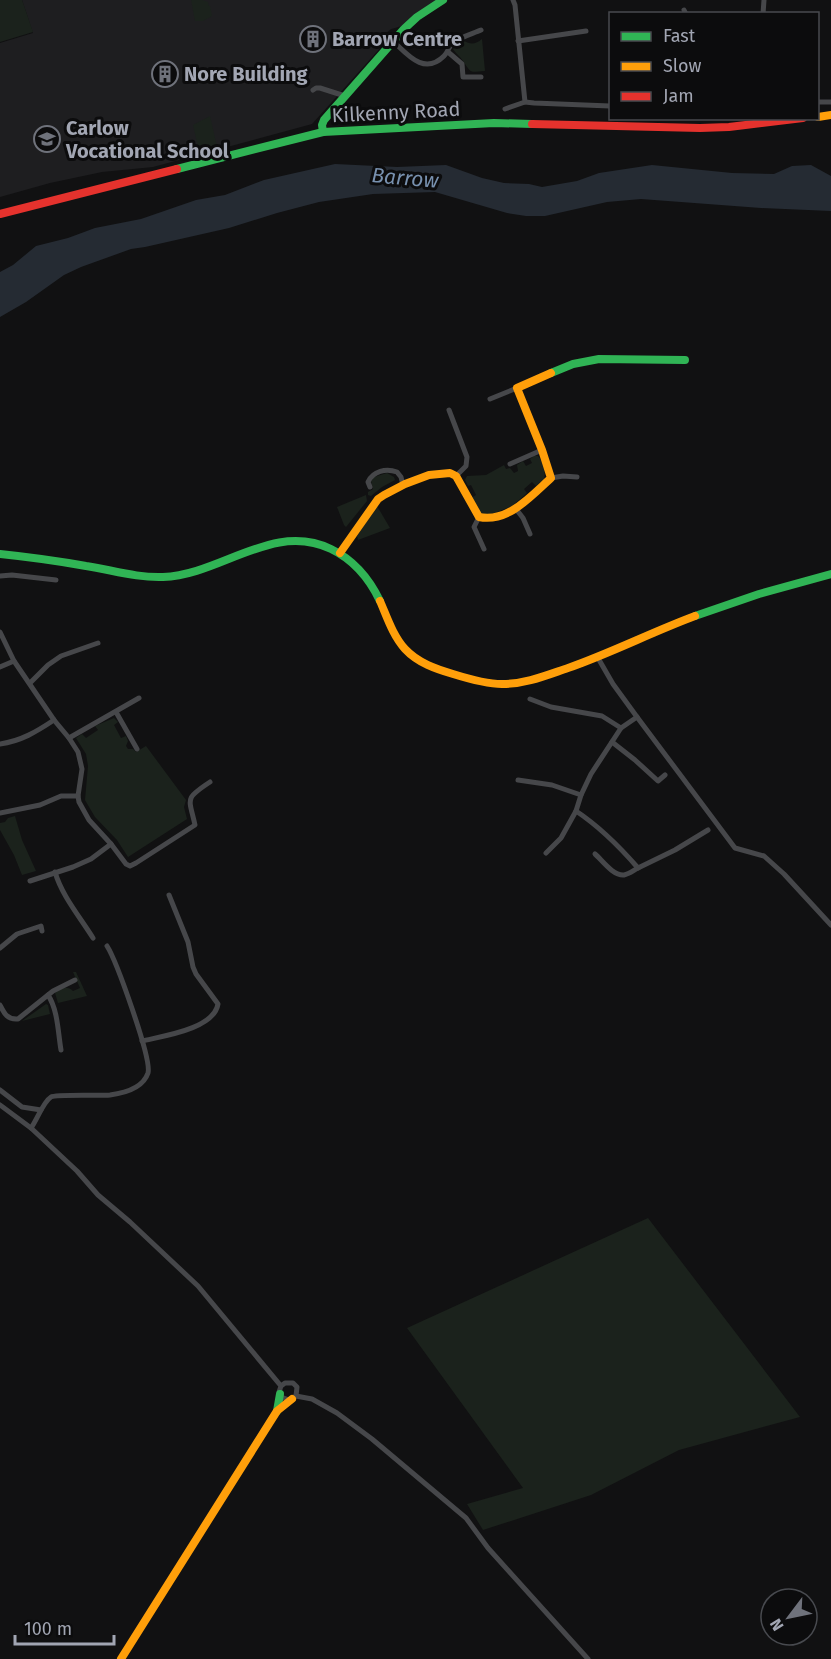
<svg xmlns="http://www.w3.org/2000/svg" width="831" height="1659" viewBox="0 0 831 1659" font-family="'Fira Sans',sans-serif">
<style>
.built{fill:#1e1e20}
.green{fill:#1b221c}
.water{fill:#252b33}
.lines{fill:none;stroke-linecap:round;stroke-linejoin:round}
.street{stroke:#46474a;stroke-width:5}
.fast{stroke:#30b455;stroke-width:8}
.slow{stroke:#ff9f0a;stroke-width:8}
.jam{stroke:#e5322d;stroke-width:8}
.labels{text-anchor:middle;stroke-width:6;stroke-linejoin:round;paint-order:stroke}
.poi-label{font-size:20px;font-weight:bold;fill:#a2a6b3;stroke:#0c0c0d;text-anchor:start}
.street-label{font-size:20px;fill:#a2a6b3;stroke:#0c0c0d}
.water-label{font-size:21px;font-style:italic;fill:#7891af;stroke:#0c0c0d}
</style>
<rect width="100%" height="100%" fill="#111112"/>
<!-- built -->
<path class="built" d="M22 0H437L404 25 395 28 391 29 385 34 382 46 312 124 153 167 102 172 50 183 0 197V43L33 33Z"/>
<!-- green -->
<g class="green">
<path d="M0 0H22L33 32 0 42Z"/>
<path d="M191 0H202L208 2 209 6H210L212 16 203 21H195Z"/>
<path d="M482 39 485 71C469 72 472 74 463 61 460 56 456 54 453 49L456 45 464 41C471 45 476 44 482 39Z"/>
<path d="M210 116 218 151 200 156 193 125Z"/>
<path d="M534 456H538C543 462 546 471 544 479L536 486 532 482 524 489 527 493 512 506 487 516 480 512 471 498 476 495 471 485 468 486 465 480 467 476 486 475 504 465 506 469 510 468 514 473 518 471 517 465 523 461 526 466 532 463 530 459Z"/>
<path d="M387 473 394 477 395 480 382 487 371 496 368 495V492L373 489 371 481 374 477Z"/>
<path d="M366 495 367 501 346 527 344 525 337 507Z"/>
<path d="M377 506 390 528 358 540 357 536Z"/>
<path d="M114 718 118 722 114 725 121 738 126 736 128 741 126 746 128 749H133L136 752 146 746 186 800 184 807 187 819 128 857 117 840 95 817 85 800 88 766 86 754 76 738 82 734 86 738 98 730 95 726Z"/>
<path d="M15 816 22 840 36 871 22 875 14 855 0 830V823L5 822 8 818Z"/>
<path d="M73 972H76L87 996 58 1003 55 993C61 988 67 985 73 991L80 988Z"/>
<path d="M46 1004 48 1005 50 1014 22 1021Z"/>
<path d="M648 1218 800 1417 679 1450 591 1495 483 1530 467 1504 523 1488 407 1328Z"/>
</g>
<!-- water -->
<path class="water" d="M335 164 397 167 446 165 482 178 504 183 529 184 542 187 577 181 599 173 652 165 732 173 774 174 792 166 811 165 831 176V211L761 208 641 199 607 202 545 216H526L507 213 435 192 373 194 319 202 277 213 229 228 145 247 131 249 81 267 64 275 26 302 0 317V272L13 265 36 246 68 238 95 228 141 219 196 200 225 195 264 180Z"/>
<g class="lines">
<!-- street -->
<g class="street">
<path d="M684 10 686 14"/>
<path d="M763 14 764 0"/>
<path d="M393 41C407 54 424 76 444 56 448 52 448 48 452 44 459 37 472 34 481 30"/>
<path d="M518 41 586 31"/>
<path d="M448 52 462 64 463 77H481"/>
<path d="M313 90 316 88H320L345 96"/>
<path d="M525 102 534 103 610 106"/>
<path d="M818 102H831"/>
<path d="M505 109 525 102 515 5 513 0"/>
<path d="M490 399 517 388"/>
<path d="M449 410 467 457 466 466 456 476"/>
<path d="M510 464 542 450"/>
<path d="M551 478 563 476 577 477"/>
<path d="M370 487 368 482C373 471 386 468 397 472L401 477 403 485"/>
<path d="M516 509 523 518 530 534"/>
<path d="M479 517 474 527 484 549"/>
<path d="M0 576 12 575 56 580"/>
<path d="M0 632 14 661 54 720 69 738 78 752 82 769 78 796 79 802 89 820 111 844 126 864 130 866 136 863 195 825C189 798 184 799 210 782"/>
<path d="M598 658 613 684 637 717 735 848 764 856 784 874 831 925"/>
<path d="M0 667 14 661"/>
<path d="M30 683 48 665 61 656 98 643"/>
<path d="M530 699 551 707 602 716 621 728"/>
<path d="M116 712 137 749"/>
<path d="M69 738 139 698"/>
<path d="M612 742 635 760 658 781 665 775"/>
<path d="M0 744C21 741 36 732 54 720"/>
<path d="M518 780 552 785 581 795"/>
<path d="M576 811C600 827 619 846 638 868L675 850 708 830"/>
<path d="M0 813 40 805 61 796H78"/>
<path d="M546 853 561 838 576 811 581 795 591 774 621 728 637 717"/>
<path d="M595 854C602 860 613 876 624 875 629 874 634 870 638 868"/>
<path d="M55 872C62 896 80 917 93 938"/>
<path d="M30 881 73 867 91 859 111 844"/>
<path d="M0 948 17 934 41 926 42 931"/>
<path d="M48 995C58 1010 58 1033 61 1050"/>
<path d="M0 1005C4 1013 7 1020 18 1019L53 991 75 980"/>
<path d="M142 1041C163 1036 214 1029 218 1004L196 974 193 967 188 942 169 895"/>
<path d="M0 1090 22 1107 41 1110"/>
<path d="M0 1105 31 1128 77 1171 98 1195 130 1222 198 1286 281 1386 279 1392 281 1397 289 1400 296 1396 297 1387 293 1383H285L281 1386"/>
<path d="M31 1128C37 1120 43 1102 51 1097 56 1094 99 1096 110 1095 125 1093 143 1088 148 1073 152 1059 116 960 107 946"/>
<path d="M296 1396 312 1399 337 1413 372 1439 466 1518 488 1548 588 1659"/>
</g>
<!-- fast -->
<g class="fast">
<path d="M323 132 322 125 324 120 404 29 417 17 443 0"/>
<path d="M177 169 323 132 494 123 532 124"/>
<path d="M551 373 573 364 599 359 685 360"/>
<path d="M0 554C29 557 58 561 86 566 112 570 137 578 163 577 221 575 273 521 331 549 354 560 369 578 380 601"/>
<path d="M695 616 759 594 831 574"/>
<path d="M277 1411 280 1394"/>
</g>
<!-- slow -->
<g class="slow">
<path d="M818 117 831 115"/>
<path d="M340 553 378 499 384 495 405 484 429 475 450 473 456 476 479 517C508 523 531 496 551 478L542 450 517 388 551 373"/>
<path d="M380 601C387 617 393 636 405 649 418 663 436 669 453 674 469 679 486 684 502 684 526 684 547 675 568 668 611 653 652 632 695 616"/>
<path d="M121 1659 277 1411 292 1399"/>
</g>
<!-- jam -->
<g class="jam">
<path d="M532 124 700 128 729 127 803 118"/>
<path d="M0 214 177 169"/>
</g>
</g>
<!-- icons -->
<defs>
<symbol id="building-ring" viewBox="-11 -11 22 22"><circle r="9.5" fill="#0c0c0d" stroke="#6f727b" stroke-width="1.5"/><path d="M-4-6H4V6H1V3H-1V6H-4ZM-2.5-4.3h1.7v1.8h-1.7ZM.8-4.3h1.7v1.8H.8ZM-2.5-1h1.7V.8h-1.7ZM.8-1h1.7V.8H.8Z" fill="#6f727b"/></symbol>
<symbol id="university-ring" viewBox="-11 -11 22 22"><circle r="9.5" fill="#0c0c0d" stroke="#6f727b" stroke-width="1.5"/><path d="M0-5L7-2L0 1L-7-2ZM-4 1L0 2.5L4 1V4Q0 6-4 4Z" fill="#6f727b"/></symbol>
</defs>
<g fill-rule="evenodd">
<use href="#building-ring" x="298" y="24" width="30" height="30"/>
<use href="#building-ring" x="150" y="59" width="30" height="30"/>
<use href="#university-ring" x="32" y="124" width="30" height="30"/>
</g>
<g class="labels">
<!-- poi labels -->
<g class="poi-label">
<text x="332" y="46">Barrow Centre</text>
<text x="184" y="81">Nore Building</text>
<text x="66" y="135">Carlow<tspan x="66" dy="23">Vocational School</tspan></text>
</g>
<!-- street labels -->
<g class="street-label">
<text transform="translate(396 112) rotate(-3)" y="7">Kilkenny Road</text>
</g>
<!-- water labels -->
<g class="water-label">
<text transform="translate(405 178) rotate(5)" y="7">Barrow</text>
</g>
</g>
<!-- legend -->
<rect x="609" y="12" width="210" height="108" fill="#0c0c0d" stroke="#484a4f" stroke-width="1.5"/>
<rect x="621" y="32" width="30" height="9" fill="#30b455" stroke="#484a4f" stroke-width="1.5"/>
<text x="663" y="42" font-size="18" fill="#a2a6b3">Fast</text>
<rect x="621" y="62" width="30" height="9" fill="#ff9f0a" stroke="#484a4f" stroke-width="1.5"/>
<text x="663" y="72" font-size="18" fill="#a2a6b3">Slow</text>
<rect x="621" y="92" width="30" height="9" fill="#e5322d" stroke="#484a4f" stroke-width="1.5"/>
<text x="663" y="102" font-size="18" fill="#a2a6b3">Jam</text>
<!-- north arrow -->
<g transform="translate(789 1617) rotate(238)"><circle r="28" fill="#0c0c0d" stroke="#484a4f" stroke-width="1.5"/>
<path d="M0-4.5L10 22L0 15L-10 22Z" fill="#6f727b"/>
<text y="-9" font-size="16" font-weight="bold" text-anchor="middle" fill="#a2a6b3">N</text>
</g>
<!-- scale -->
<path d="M15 1635v9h99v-9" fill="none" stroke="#a2a6b3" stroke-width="3"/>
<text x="24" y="1635" font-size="18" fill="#a2a6b3" stroke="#0c0c0d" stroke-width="4.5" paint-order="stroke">100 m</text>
</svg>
